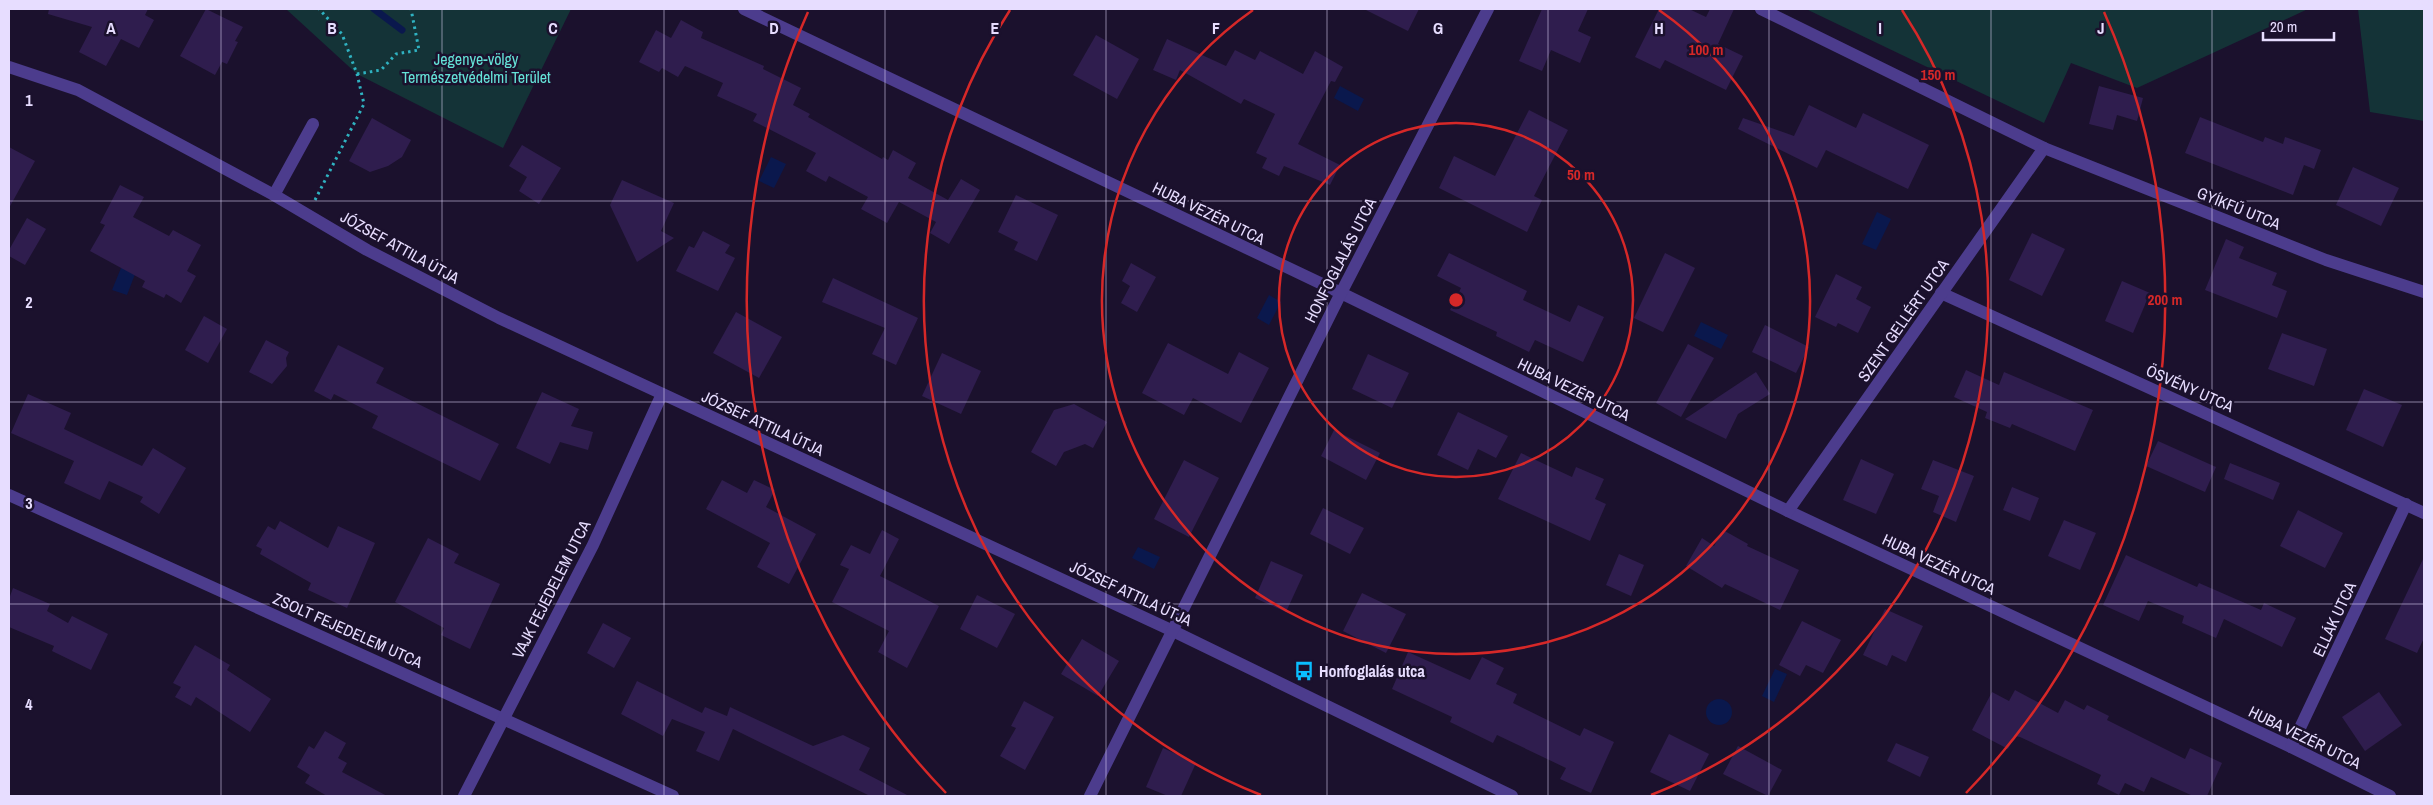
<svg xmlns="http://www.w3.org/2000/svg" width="2433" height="805" viewBox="0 0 2433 805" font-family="'Archivo Narrow',sans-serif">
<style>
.green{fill:#143337}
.water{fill:#0a184d}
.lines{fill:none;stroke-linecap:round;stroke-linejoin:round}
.stream{stroke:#0a184d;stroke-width:7}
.building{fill:#2f1d4e}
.path{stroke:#2fb2c1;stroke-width:3;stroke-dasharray:2.5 4;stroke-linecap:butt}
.service{stroke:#4c3c8d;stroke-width:12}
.minor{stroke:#4c3c8d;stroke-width:12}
.grid{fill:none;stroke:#e7ddff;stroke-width:1;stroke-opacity:0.55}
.ring{fill:none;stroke:#d62828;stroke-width:2.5}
.labels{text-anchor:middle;stroke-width:5;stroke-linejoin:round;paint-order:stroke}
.park-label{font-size:16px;fill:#65e3d8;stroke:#1b112d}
.street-label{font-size:16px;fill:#e7ddff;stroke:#1b112d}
.poi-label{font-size:16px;font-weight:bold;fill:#e7ddff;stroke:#1b112d;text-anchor:start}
.grid-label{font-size:16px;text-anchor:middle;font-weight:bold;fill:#e7ddff;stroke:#1b112d;stroke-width:5;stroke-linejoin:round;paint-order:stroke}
.centre{fill:#d62828;stroke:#1b112d;stroke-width:2.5}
.ring-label{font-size:15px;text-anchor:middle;font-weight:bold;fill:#d62828;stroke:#1b112d;stroke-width:5;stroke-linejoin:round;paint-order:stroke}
</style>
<rect width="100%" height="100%" fill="#1b112d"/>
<!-- green -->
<g class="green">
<path d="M286 9H571L503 148 357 74Z"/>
<path d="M1806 9H2308L2137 88 2071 63 2044 123Z"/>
<path d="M2358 9H2424V121L2370 112Z"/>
</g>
<!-- water -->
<g class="water">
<path d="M1340 86 1364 99 1358 111 1334 98Z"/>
<path d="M771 157 786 164 774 188 759 181Z"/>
<path d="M1877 212 1891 219 1876 250 1862 244Z"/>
<path d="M123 263 137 269 127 295 112 290Z"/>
<path d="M1269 295 1281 302 1269 325 1257 318Z"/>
<path d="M1701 322 1728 335 1721 349 1694 336Z"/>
<path d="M1138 547 1160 557 1154 569 1132 558Z"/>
<path d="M1775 669 1787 674 1774 702 1762 696Z"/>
<circle cx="1719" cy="712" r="13"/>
</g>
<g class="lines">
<!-- stream -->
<path class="stream" d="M374 9 402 30"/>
</g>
<!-- building -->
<g class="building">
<path d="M49 9H148L145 15 154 20 139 48 121 39 106 66 79 52 92 27 48 14Z"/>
<path d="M206 9 243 27 235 41 238 42 227 64 222 62 215 75 180 56Z"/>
<path d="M1364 9H1419L1408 31Z"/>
<path d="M1542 9H1588L1578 31 1591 37 1580 63 1551 50 1542 71 1519 61Z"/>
<path d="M1659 9H1689L1706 17 1710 9H1734L1718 44 1743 56 1726 90 1665 60 1660 69 1635 57Z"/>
<path d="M681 20 703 32 701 38 764 66 763 69 801 88 793 105 810 114 808 117 882 159 883 157 888 160 893 150 916 163 908 178 948 200 961 179 980 190 949 244 930 233 936 222 899 202 887 223 861 209 868 197 829 176 826 182 806 171 816 153 753 121 757 114 717 96 723 83 685 66 678 77 662 68 659 72 639 62 656 30 671 38Z"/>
<path d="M1096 35 1139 59 1117 99 1073 75Z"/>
<path d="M1167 39 1226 66 1235 50 1255 60 1260 51 1303 74 1315 51 1343 67 1335 82 1331 81 1298 144 1340 165 1330 185 1284 166 1279 176 1262 168 1267 158 1256 153 1275 114 1244 99 1241 104 1180 70 1176 80 1153 70Z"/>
<path d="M2099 86 2143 98 2137 121 2117 115 2113 130 2089 124Z"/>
<path d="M1809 105 1856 128 1863 113 1929 145 1908 189 1826 150 1817 168 1738 129 1743 118 1794 136Z"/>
<path d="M1529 110 1568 130 1534 196 1542 200 1527 232 1439 188 1454 156 1495 176Z"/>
<path d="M2200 117 2263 142 2265 137 2283 144 2285 137 2321 150 2314 169 2304 165 2293 195 2185 153Z"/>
<path d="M372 118 411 140 402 157 388 166 370 172 349 161Z"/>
<path d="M522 145 561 168 539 204 519 191 527 177 509 166Z"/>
<path d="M9 147 35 161 9 208Z"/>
<path d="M2353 167 2399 188 2381 226 2336 205Z"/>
<path d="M622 180 674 203 661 231 674 238 637 262 610 205Z"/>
<path d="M120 185 144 197 133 217 169 236 173 230 201 245 187 271 196 276 181 303 166 294 164 298 142 287 145 281 90 251 105 225 100 223Z"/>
<path d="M1016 195 1058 215 1037 261 1014 250 1018 242 998 232Z"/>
<path d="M27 218 46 229 25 265 9 256V250Z"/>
<path d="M703 231 730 245 725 253 735 258 718 291 676 271 689 246 694 248Z"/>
<path d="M2032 233 2065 249 2042 296 2009 280Z"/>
<path d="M2226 239 2244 247 2239 258 2277 273 2272 285 2287 291 2277 318 2205 290Z"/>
<path d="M1449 253 1527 291 1523 300 1570 322 1578 305 1604 317 1583 362 1535 340 1529 352 1496 336 1497 332 1450 310 1461 288 1437 276Z"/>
<path d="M1665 253 1695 268 1663 332 1634 318Z"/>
<path d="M1131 263 1156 277 1137 312 1121 303 1130 286 1122 281Z"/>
<path d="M1836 274 1862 287 1856 299 1871 307 1858 333 1838 323 1836 327 1815 317Z"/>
<path d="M833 278 918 318 896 365 872 354 885 328 822 302Z"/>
<path d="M2122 281 2150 293 2133 333 2105 321Z"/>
<path d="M736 312 782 337 759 378 713 353Z"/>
<path d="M204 316 227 329 208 363 185 350Z"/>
<path d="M1765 325 1809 347 1796 373 1752 352Z"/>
<path d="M2282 333 2327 349 2314 386 2268 369Z"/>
<path d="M266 340 289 352 286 358 287 366 272 384 249 372Z"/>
<path d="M1168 343 1228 374 1239 352 1269 368 1241 423 1193 398 1184 415 1142 393Z"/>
<path d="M1688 344 1714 358 1681 417 1656 403Z"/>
<path d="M338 345 384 368 376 383 499 444 480 481 372 428 378 416 334 394 331 400 314 391Z"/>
<path d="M942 353 981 371 961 414 922 396Z"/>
<path d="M1368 354 1409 373 1392 408 1352 389Z"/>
<path d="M1966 370 1999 385 2004 372 2093 410 2075 451 2012 424 2010 428 1985 418 1987 412 1954 397Z"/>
<path d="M1756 372 1770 394 1738 414 1726 439 1685 419Z"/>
<path d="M2364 389 2402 405 2383 447 2346 430Z"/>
<path d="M542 392 579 409 571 426 593 432 588 450 560 442 550 464 516 448Z"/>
<path d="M28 394 71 413 64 429 142 466 153 448 186 468 159 514 140 502 143 497 109 481 100 500 64 483 74 461 11 433Z"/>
<path d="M1074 404 1107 422 1093 448 1085 444 1064 452 1056 466 1031 452 1054 410Z"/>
<path d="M1458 412 1508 436 1496 458 1478 449 1468 470 1437 455Z"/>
<path d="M1334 430 1380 453 1366 480 1321 456Z"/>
<path d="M2158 441 2216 467 2205 492 2146 466Z"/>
<path d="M1521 453 1572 477 1576 467 1604 479 1595 499 1606 504 1590 541 1498 499Z"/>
<path d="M1861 459 1894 474 1876 514 1843 500Z"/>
<path d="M1184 460 1219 478 1189 537 1154 519Z"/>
<path d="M1933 460 1974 476 1956 522 1933 512 1939 496 1921 489Z"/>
<path d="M2230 463 2280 483 2273 500 2224 479Z"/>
<path d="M722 480 747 493 754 480 775 490 766 507 816 534 789 584 757 567 770 543 706 509Z"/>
<path d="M2012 487 2039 498 2030 521 2003 510Z"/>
<path d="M1323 508 1364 528 1350 554 1310 534Z"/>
<path d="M2298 510 2343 533 2325 568 2280 546Z"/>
<path d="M2064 520 2096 533 2080 570 2048 556Z"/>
<path d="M280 521 328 548 338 526 375 543 347 608 308 590 311 583 260 554 262 549 256 546 268 526 275 530Z"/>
<path d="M882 530 899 539 880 576 939 606 907 668 878 652 889 631 832 602 849 569 840 565 851 545 870 554Z"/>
<path d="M1723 530 1748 544 1747 546 1799 570 1780 610 1725 584 1722 588 1686 566 1702 538 1714 546Z"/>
<path d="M428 538 459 554 454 563 500 584 470 649 441 635 444 628 395 602Z"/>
<path d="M1619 554 1644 565 1631 596 1606 585Z"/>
<path d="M2126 555 2197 587 2199 583 2261 610 2264 603 2296 618 2282 647 2224 619 2216 638 2182 623 2184 616 2148 601 2139 621 2103 605Z"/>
<path d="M2424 557V638L2417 653 2385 639Z"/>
<path d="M1271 561 1303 575 1286 612 1255 598Z"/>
<path d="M13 588 50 604 47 611 68 623 72 616 108 634 91 670 52 651 54 646 9 627V599Z"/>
<path d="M1362 593 1406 614 1386 653 1343 631Z"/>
<path d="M977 595 1015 614 997 648 960 629Z"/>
<path d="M1885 609 1923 626 1906 662 1892 655 1887 666 1863 655Z"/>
<path d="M1802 621 1841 640 1823 673 1806 665 1800 676 1779 665Z"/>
<path d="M603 623 631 638 614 668 587 653Z"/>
<path d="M1082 639 1119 661 1098 696 1061 674Z"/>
<path d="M195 645 230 665 227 670 271 699 250 732 196 697 191 706 175 697 181 687 173 683Z"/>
<path d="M1408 652 1470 680 1482 657 1504 668 1496 684 1517 694 1513 703 1580 736 1584 728 1614 742 1591 793 1560 779 1566 768 1497 735 1493 743 1450 722 1452 717 1392 689Z"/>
<path d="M637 681 702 713 705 707 727 716 730 707 813 746 843 735 870 748 859 770 909 796H870L733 729 719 761 696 751 705 732 672 719 663 736 621 714Z"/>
<path d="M2015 690 2058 713 2065 700 2084 710 2087 705 2109 716 2107 720 2185 759 2190 748 2222 763 2207 796H2193L2151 777 2144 792 2125 783 2119 795 2097 784 2101 775 2020 737 2015 736 2008 749 1972 730 1992 692 2009 701Z"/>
<path d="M2379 692 2402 725 2365 751 2342 717Z"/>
<path d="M1024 701 1054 717 1025 770 1000 756 1016 728 1011 726Z"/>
<path d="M325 731 346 743 338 758 347 763 342 772 387 796H327L305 783 310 775 297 767 309 746 314 749Z"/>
<path d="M1669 734 1709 754 1690 791 1650 772Z"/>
<path d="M1896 743 1929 757 1920 777 1887 761Z"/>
<path d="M1738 746 1782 770 1768 796 1723 774Z"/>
<path d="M1163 748 1196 763 1181 796H1168L1146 787Z"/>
</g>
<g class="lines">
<!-- path -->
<g class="path">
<path d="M357 74 381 70 396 54 419 50 411 9"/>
<path d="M315 200 364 104 357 74 342 34 319 9"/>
</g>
<!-- service -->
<path class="service" d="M274 195 313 124"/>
<!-- minor -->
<g class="minor">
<path d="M744 9 1341 293 1788 511 2291 747 2390 796"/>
<path d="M1761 9 2044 148 2326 260 2424 292"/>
<path d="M9 67 78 90 274 195 367 250 499 318 1173 631 1512 796"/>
<path d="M1941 293 2424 513"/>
<path d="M9 495 673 796"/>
<path d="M1788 511 2044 148"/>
<path d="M2291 747 2406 504"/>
<path d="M464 796 593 545 662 394"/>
<path d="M1090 796 1341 293 1488 9"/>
</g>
</g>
<!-- grid -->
<path class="grid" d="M221 9V796M442 9V796M664 9V796M885 9V796M1106 9V796M1327 9V796M1548 9V796M1769 9V796M1991 9V796M2212 9V796M9 201H2424M9 402H2424M9 604H2424"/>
<!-- distance rings -->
<g class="ring">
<circle cx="1456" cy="300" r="177"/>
<path d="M1659 10A354 354 0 1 1 1253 10"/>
<path d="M1261 795A532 532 0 0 1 1010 10M1902 10A532 532 0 0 1 1651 795"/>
<path d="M946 793A709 709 0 0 1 808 12M2104 12A709 709 0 0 1 1966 793"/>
</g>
<!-- icons -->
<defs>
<symbol id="bus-bare" viewBox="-9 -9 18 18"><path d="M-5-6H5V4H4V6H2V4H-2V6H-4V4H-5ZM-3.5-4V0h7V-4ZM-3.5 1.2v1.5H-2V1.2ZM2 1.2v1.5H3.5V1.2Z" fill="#09beff" stroke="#1b112d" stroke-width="2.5" paint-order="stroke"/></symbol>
</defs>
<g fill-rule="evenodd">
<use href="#bus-bare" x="1290" y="657" width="28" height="28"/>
</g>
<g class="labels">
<!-- park labels -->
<g class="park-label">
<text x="476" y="65">Jegenye-völgy<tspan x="476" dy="18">Természetvédelmi Terület</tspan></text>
</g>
<!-- street labels -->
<g class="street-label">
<text transform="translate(2239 208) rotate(22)" y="6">GYÍKFŰ UTCA</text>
<text transform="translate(1209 213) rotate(26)" y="6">HUBA VEZÉR UTCA</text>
<text transform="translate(400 247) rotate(29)" y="6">JÓZSEF ATTILA ÚTJA</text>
<text transform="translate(1340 260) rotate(-63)" y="6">HONFOGLALÁS UTCA</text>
<text transform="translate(1903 320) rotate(-55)" y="6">SZENT GELLÉRT UTCA</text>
<text transform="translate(2190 388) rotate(24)" y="6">ÖSVÉNY UTCA</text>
<text transform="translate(1574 389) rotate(26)" y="6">HUBA VEZÉR UTCA</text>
<text transform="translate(763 423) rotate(25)" y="6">JÓZSEF ATTILA ÚTJA</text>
<text transform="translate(1939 564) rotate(25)" y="6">HUBA VEZÉR UTCA</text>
<text transform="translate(551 589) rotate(-63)" y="6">VAJK FEJEDELEM UTCA</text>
<text transform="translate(1131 593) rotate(25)" y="6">JÓZSEF ATTILA ÚTJA</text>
<text transform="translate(2334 619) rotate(-65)" y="6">ELLÁK UTCA</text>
<text transform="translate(348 630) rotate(24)" y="6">ZSOLT FEJEDELEM UTCA</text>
<text transform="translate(2305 737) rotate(26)" y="6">HUBA VEZÉR UTCA</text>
</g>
<!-- poi labels -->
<g class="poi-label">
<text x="1319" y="677">Honfoglalás utca</text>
</g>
</g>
<g class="grid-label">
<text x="111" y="34">A</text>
<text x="332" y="34">B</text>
<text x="553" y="34">C</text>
<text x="774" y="34">D</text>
<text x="995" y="34">E</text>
<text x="1216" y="34">F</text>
<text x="1438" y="34">G</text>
<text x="1659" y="34">H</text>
<text x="1880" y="34">I</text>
<text x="2101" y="34">J</text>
<text x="29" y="106">1</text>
<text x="29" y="308">2</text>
<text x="29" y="509">3</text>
<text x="29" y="710">4</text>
</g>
<circle cx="1456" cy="300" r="8" class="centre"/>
<g class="ring-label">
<text x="1706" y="55">100 m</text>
<text x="1938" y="80">150 m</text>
<text x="1581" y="180">50 m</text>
<text x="2165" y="305">200 m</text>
</g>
<!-- border -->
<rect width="2433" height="805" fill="none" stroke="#e7ddff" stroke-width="20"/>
<!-- scale -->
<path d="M2263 32v8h71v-8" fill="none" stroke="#e7ddff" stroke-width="2.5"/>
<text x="2270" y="32" font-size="15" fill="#e7ddff" stroke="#1b112d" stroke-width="4" paint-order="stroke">20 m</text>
</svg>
